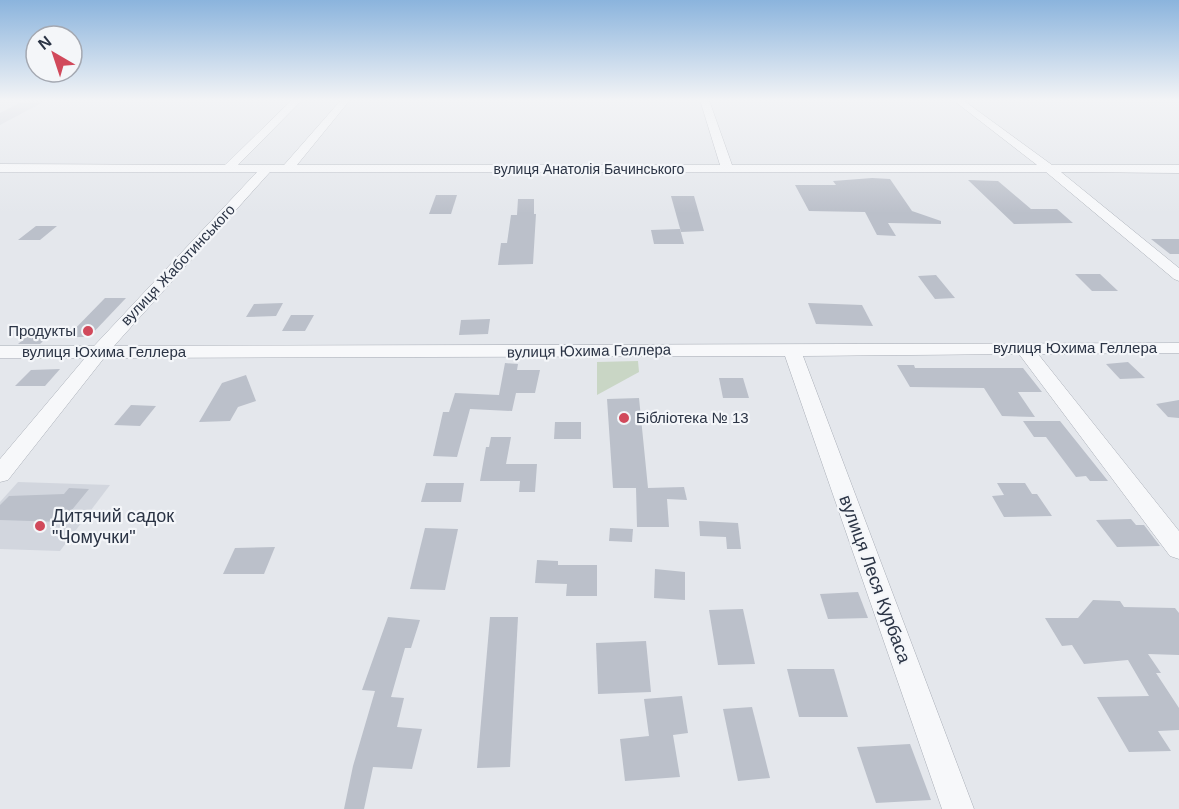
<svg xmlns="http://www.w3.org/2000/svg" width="1179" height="809" viewBox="0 0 1179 809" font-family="Helvetica,sans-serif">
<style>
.built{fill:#d2d6de}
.green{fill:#c9d6c5}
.building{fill:#bbc0ca}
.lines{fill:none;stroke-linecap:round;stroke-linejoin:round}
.minor-casing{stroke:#a9aeb7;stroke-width:1}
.minor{fill:#f7f8fa;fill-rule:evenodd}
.poi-dot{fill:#d1495b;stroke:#f4f6f9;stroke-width:2}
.labels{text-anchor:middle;stroke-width:4.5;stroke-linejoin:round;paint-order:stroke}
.far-street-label{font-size:14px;fill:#2b3445;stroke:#f4f6f9}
.street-label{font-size:15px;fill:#2b3445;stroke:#f4f6f9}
.poi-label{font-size:15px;fill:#2b3445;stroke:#f4f6f9;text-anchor:end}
.near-poi-label{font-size:18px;fill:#2b3445;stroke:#f4f6f9;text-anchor:start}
.near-street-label{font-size:18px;fill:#2b3445;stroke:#f4f6f9}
</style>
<rect width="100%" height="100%" fill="#e4e7ec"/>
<!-- built -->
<g class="built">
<path d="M25 100H47L0 125V113Z"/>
<path d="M18 482 110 485 60 551 0 549V502Z"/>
</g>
<!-- green -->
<path class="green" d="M638 361 639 372 597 395V362Z"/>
<!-- building -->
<g class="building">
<path d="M872 178 890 179 912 211 941 221V224L888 223 896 236 877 235 865 212 809 211 795 185H836L833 181Z"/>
<path d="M968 180 998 181 1031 209H1057L1073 223 1014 224Z"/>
<path d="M436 195H457L451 214H429Z"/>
<path d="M671 196H694L704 231 681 232Z"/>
<path d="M518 199H534V214H536L533 264 498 265 501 243H507L511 215H517Z"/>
<path d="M36 226H57L40 240H18Z"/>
<path d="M680 229 684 244H654L651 230Z"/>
<path d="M1151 239H1179V254H1170Z"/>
<path d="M1075 274H1100L1118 291H1092Z"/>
<path d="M936 275 955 298 935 299 918 276Z"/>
<path d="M105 298H126L89 337H67Z"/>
<path d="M283 303 276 316 246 317 254 304Z"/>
<path d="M808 303 862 305 873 326 816 324Z"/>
<path d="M291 315H314L305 331H282Z"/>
<path d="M490 319 488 334 459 335 461 320Z"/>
<path d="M35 329H56L40 344H18Z"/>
<path d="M1128 362 1145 378 1120 379 1106 364Z"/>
<path d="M505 363 518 364 517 370H540L535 393H516L512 411 470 409 457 457 433 456 443 412H449L455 393 499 395Z"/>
<path d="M897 365H914L915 368H1023L1042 392H1018L1035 417 1002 416 984 388 910 387Z"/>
<path d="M60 369 45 386H15L31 370Z"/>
<path d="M246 375 256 401 238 407 230 421 199 422 222 383Z"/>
<path d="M719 378H743L749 398H723Z"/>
<path d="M639 398 648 488 684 487 687 500 667 499 669 527H637L636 488H613L607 399Z"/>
<path d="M1179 400V418L1168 417 1156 404Z"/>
<path d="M131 405 156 406 140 426 114 425Z"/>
<path d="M1023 421H1060L1108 481H1090L1086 476 1076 477 1046 437H1034Z"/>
<path d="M555 422H581V439H554Z"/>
<path d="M491 437H511L506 464H537L535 492H519L520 481H480L486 447H489Z"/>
<path d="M426 483H464L461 502H421Z"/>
<path d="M997 483H1025L1032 494H1037L1052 516 1004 517 992 496 1004 495Z"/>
<path d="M69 488 89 489 62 522 0 520V505L9 496 64 494Z"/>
<path d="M1131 519 1136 525H1144L1160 546 1117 547 1096 520Z"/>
<path d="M699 521 738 523 741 549H727L726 537 700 536Z"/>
<path d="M425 528 458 529 445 590 410 589Z"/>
<path d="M610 528 633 529 632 542 609 541Z"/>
<path d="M275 547 264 574H223L235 548Z"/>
<path d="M537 560 558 561V565H597V596H566L567 584 535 583Z"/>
<path d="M655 569 685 572V600L654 598Z"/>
<path d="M858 592 868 618 828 619 820 594Z"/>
<path d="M1093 600 1120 601 1124 607 1175 608 1179 613V655L1148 654 1161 673H1156L1179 708V730L1158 731 1171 751 1129 752 1097 697 1149 696 1128 660 1084 664 1072 645 1062 646 1045 618H1078Z"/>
<path d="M743 609 755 664 718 665 709 610Z"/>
<path d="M388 617 420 620 411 648H405L391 697 404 698 397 727 422 729 412 769 373 767 364 809H344L353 766 375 691 362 690Z"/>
<path d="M490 617H518L510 767 477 768Z"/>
<path d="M646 641 651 692 598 694 596 643Z"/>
<path d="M787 669H834L848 717H799Z"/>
<path d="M682 696 688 733 673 735 680 777 625 781 620 739 649 736 644 699Z"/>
<path d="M752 707 770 778 738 781 723 709Z"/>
<path d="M910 744 931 800 876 803 857 747Z"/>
</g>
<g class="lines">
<defs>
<path id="minor" d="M292 100H302L238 165H284L341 100H350L297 165H720L700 100H709L732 165H1037L953 100H963L1052 165H1179V173L1061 172 1179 268V281L1174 279 1046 172H270L114 346 1179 343V353L1038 354 1179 531V559L1170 556 1019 354 803 356 974 809H942L785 356 104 358 8 480 0 482V459L85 358H0V346H94L257 172H0V164L225 165Z"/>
</defs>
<!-- minor casing -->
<use href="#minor" class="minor-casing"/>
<!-- minor -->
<use href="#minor" class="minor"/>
</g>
<!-- sky -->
<linearGradient id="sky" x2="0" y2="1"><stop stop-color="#8bb4dd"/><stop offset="0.47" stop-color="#f3f4f6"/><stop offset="1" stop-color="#f3f4f6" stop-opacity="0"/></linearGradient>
<rect width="1179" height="213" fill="url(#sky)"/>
<!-- markers -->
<g class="poi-dot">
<circle cx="88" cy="331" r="6"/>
<circle cx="624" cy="418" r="6"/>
<circle cx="40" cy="526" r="6"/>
</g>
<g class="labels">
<!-- far-street labels -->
<g class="far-street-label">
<text x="589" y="174">вулиця Анатолія Бачинського</text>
</g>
<!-- street labels -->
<g class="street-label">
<text transform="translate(178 265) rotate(-47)" y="5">вулиця Жаботинського</text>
<text x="1075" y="353">вулиця Юхима Геллера</text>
<text transform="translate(589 351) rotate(-1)" y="5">вулиця Юхима Геллера</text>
<text x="104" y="357">вулиця Юхима Геллера</text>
</g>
<!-- poi labels -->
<g class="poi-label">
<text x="76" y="336">Продукты</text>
<text x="636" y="423" text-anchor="start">Бібліотека № 13</text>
</g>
<!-- near-poi labels -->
<g class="near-poi-label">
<text x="52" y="522">Дитячий садок<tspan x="52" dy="21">"Чомучки"</tspan></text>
</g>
<!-- near-street labels -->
<g class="near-street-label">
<text transform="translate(875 579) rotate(70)" y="6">вулиця Леся Курбаса</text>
</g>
</g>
<!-- north arrow -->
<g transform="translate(54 54) rotate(321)"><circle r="28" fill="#f4f6f9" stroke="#a4a8b1" stroke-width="1.5"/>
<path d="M0-4.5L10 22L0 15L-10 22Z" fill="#d1495b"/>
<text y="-9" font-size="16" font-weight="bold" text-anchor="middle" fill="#2b3445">N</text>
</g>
</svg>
